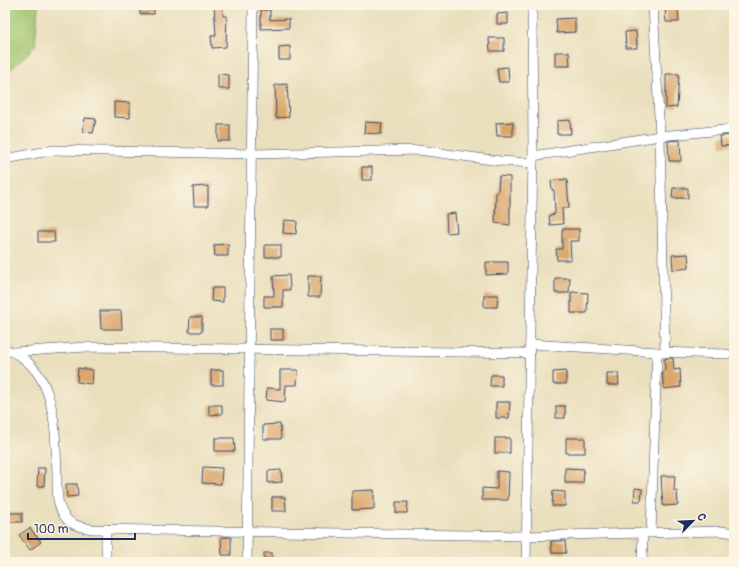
<svg xmlns="http://www.w3.org/2000/svg" width="739" height="567" viewBox="0 0 739 567" font-family="Pangolin,sans-serif">
<style>
.green{fill:#a3c56f;stroke:#5f7a66}
.building{fill:#daa66b}
.lines{fill:none;stroke-linecap:round;stroke-linejoin:round}
.minor-casing{stroke:#3a496c;stroke-width:10}
.minor{stroke:#fff;stroke-width:9}
</style>
<rect width="100%" height="100%" fill="#fcf5e5"/>
<filter id="ink" filterUnits="userSpaceOnUse"><feTurbulence type="fractalNoise" baseFrequency=".025" numOctaves="2"/><feDisplacementMap in="SourceGraphic" scale="8" xChannelSelector="R" yChannelSelector="G"/><feConvolveMatrix kernelMatrix="1 2 1 2 8 2 1 2 1" color-interpolation-filters="sRGB"/></filter>
<filter id="wash" filterUnits="userSpaceOnUse"><feTurbulence type="fractalNoise" baseFrequency=".012" numOctaves="4" result="noise"/><feDisplacementMap in="SourceGraphic" scale="16" xChannelSelector="R" yChannelSelector="G"/><feGaussianBlur stdDeviation="0.9" result="paint"/><feColorMatrix in="noise" values="0 0 0 0 0 0 0 0 0 0 0 0 0 0 0 0 0 1.4 0 .05"/><feComposite in="paint" operator="in"/></filter>
<g filter="url(#wash)">
<rect width="100%" height="100%" fill="#eadfbc"/>
<!-- green -->
<path class="green" d="M5 5H38L35 46 10 70 5 93Z"/>
<g id="blocks">
<!-- building -->
<g class="building">
<rect x="140" y="5" width="14" height="9"/>
<path d="M214 5H222L223 16H227L226 47 212 48 211 36H216Z"/>
<path d="M678 8 679 22H666L665 9Z"/>
<path d="M261 10H270V20L289 19V28L261 29Z"/>
<path d="M508 13V24H497V14Z"/>
<path d="M575 18V32L557 33 556 19Z"/>
<path d="M636 31 637 48H626L625 32Z"/>
<path d="M489 38H504V51H490Z"/>
<path d="M290 46V60H279V47Z"/>
<path d="M555 52H569L570 66H555Z"/>
<path d="M508 67 509 82H499L497 68Z"/>
<path d="M218 74 229 75V89H218Z"/>
<path d="M666 74H679L677 107 666 108Z"/>
<path d="M287 84 289 117 276 118 275 85Z"/>
<path d="M114 102 130 103V118L114 117Z"/>
<path d="M85 118 96 119 93 133 83 132Z"/>
<path d="M570 120 571 134H557V121Z"/>
<path d="M365 122 382 123 381 134 364 133Z"/>
<path d="M513 122V136H497L496 123Z"/>
<rect x="218" y="125" width="12" height="16"/>
<path d="M732 135 733 145 721 146 720 136Z"/>
<path d="M680 140 681 161H669L668 141Z"/>
<rect x="362" y="167" width="10" height="13"/>
<path d="M499 176 510 177V225L495 223 496 192H498Z"/>
<path d="M567 179 569 208H562L563 224 550 225 549 215 555 214 554 190H552L551 181Z"/>
<path d="M208 186V206H194L193 187Z"/>
<path d="M673 188H688V198H672Z"/>
<path d="M455 213 457 232 447 233 446 214Z"/>
<path d="M284 220 297 221 296 234 283 233Z"/>
<path d="M562 229H579V241H570L571 260H557L556 249H562Z"/>
<path d="M38 232H54L55 242H38Z"/>
<path d="M228 244V256H215L214 245Z"/>
<rect x="265" y="245" width="16" height="12"/>
<path d="M688 254 689 268 673 270 672 255Z"/>
<path d="M486 262H508V274L486 275Z"/>
<path d="M289 275 290 290H283V307H264V296H274L273 276Z"/>
<path d="M308 276H321L320 297H308Z"/>
<path d="M555 278H570L569 293H555Z"/>
<path d="M212 288H223V302L211 301Z"/>
<path d="M571 292 588 293 587 313H571Z"/>
<path d="M484 295H498L497 307H484Z"/>
<path d="M100 311H121L122 329H101Z"/>
<path d="M190 317H202V332H189Z"/>
<rect x="270" y="329" width="13" height="11"/>
<path d="M673 358 674 370 680 369 681 387 664 389 662 372 665 370 664 359Z"/>
<path d="M78 368 93 370 92 384 77 382Z"/>
<rect x="211" y="370" width="12" height="15"/>
<path d="M280 370H298L297 385H286L285 402 266 400 267 388 280 389Z"/>
<path d="M566 371V384H553V372Z"/>
<path d="M607 373H618L619 385H607Z"/>
<path d="M491 375H502V386H490Z"/>
<path d="M496 402H510L509 418H496Z"/>
<path d="M209 405H222V414L209 415Z"/>
<rect x="556" y="406" width="9" height="12"/>
<path d="M280 424 281 439H263V425Z"/>
<path d="M215 438H234L235 451H215Z"/>
<rect x="495" y="438" width="15" height="15"/>
<rect x="566" y="438" width="19" height="15"/>
<path d="M203 467 222 468 221 484 202 483Z"/>
<path d="M38 468H45L44 486H37Z"/>
<path d="M565 468 584 469 583 483H565Z"/>
<path d="M281 470 282 482 268 483V471Z"/>
<path d="M497 471 509 472 508 500H482V488L497 489Z"/>
<path d="M661 476H675L674 491H677L678 505 663 506Z"/>
<path d="M66 484H77L78 496 67 497Z"/>
<path d="M635 488 642 489 641 501H634Z"/>
<path d="M374 490V509L352 510V491Z"/>
<path d="M553 491 565 492V506H552Z"/>
<path d="M272 497H285L286 511H272Z"/>
<path d="M396 502H408L407 513H396Z"/>
<rect x="8" y="513" width="14" height="9"/>
<path d="M30 528 41 542 30 550 19 535Z"/>
<path d="M221 537H231V555H222Z"/>
<path d="M551 541H565L566 553H552Z"/>
<rect x="264" y="553" width="8" height="9"/>
</g>
</g>
</g>
<g filter="url(#ink)">
<use href="#blocks" fill-opacity="0" stroke="#3a496c" stroke-width="1"/>
<g class="lines">
<defs>
<g id="minor">
<path d="M653 5 660 136 665 353"/>
<path d="M533 156 660 136 734 129"/>
<path d="M5 159 54 150 253 154 418 150 500 161 533 163"/>
<path d="M530 344 657 352 727 354"/>
<path d="M5 349C58 367 55 430 57 475 57 489 56 505 65 517 71 526 82 527 92 529L526 536 721 531 734 533"/>
<path d="M14 352 86 347 530 353"/>
<path d="M106 529V562"/>
<path d="M651 533 657 352"/>
<path d="M247 562 253 5"/>
<path d="M526 562 533 156 532 5"/>
<path d="M642 562 643 533"/>
</g>
</defs>
<!-- minor casing -->
<use href="#minor" class="minor-casing"/>
<!-- minor -->
<use href="#minor" class="minor"/>
</g>
</g>
<!-- margin -->
<rect width="739" height="567" fill="none" stroke="#fcf5e5" stroke-width="20"/>
<!-- north arrow -->
<g transform="translate(693 521) rotate(66)" stroke="#fcf5e5" stroke-width="3" paint-order="stroke">
<path d="M0-3L7 15L0 10L-7 15Z" fill="#1b2f5e"/>
<text y="-6" font-size="11" font-weight="bold" text-anchor="middle" fill="#1b2f5e">С</text>
</g>
<!-- scale -->
<path d="M28 533v6h107v-6" fill="none" stroke="#1b2f5e" stroke-width="2"/>
<text x="34" y="533" font-size="12" fill="#1b2f5e" stroke="#fcf5e5" stroke-width="3" paint-order="stroke">100 m</text>
</svg>
